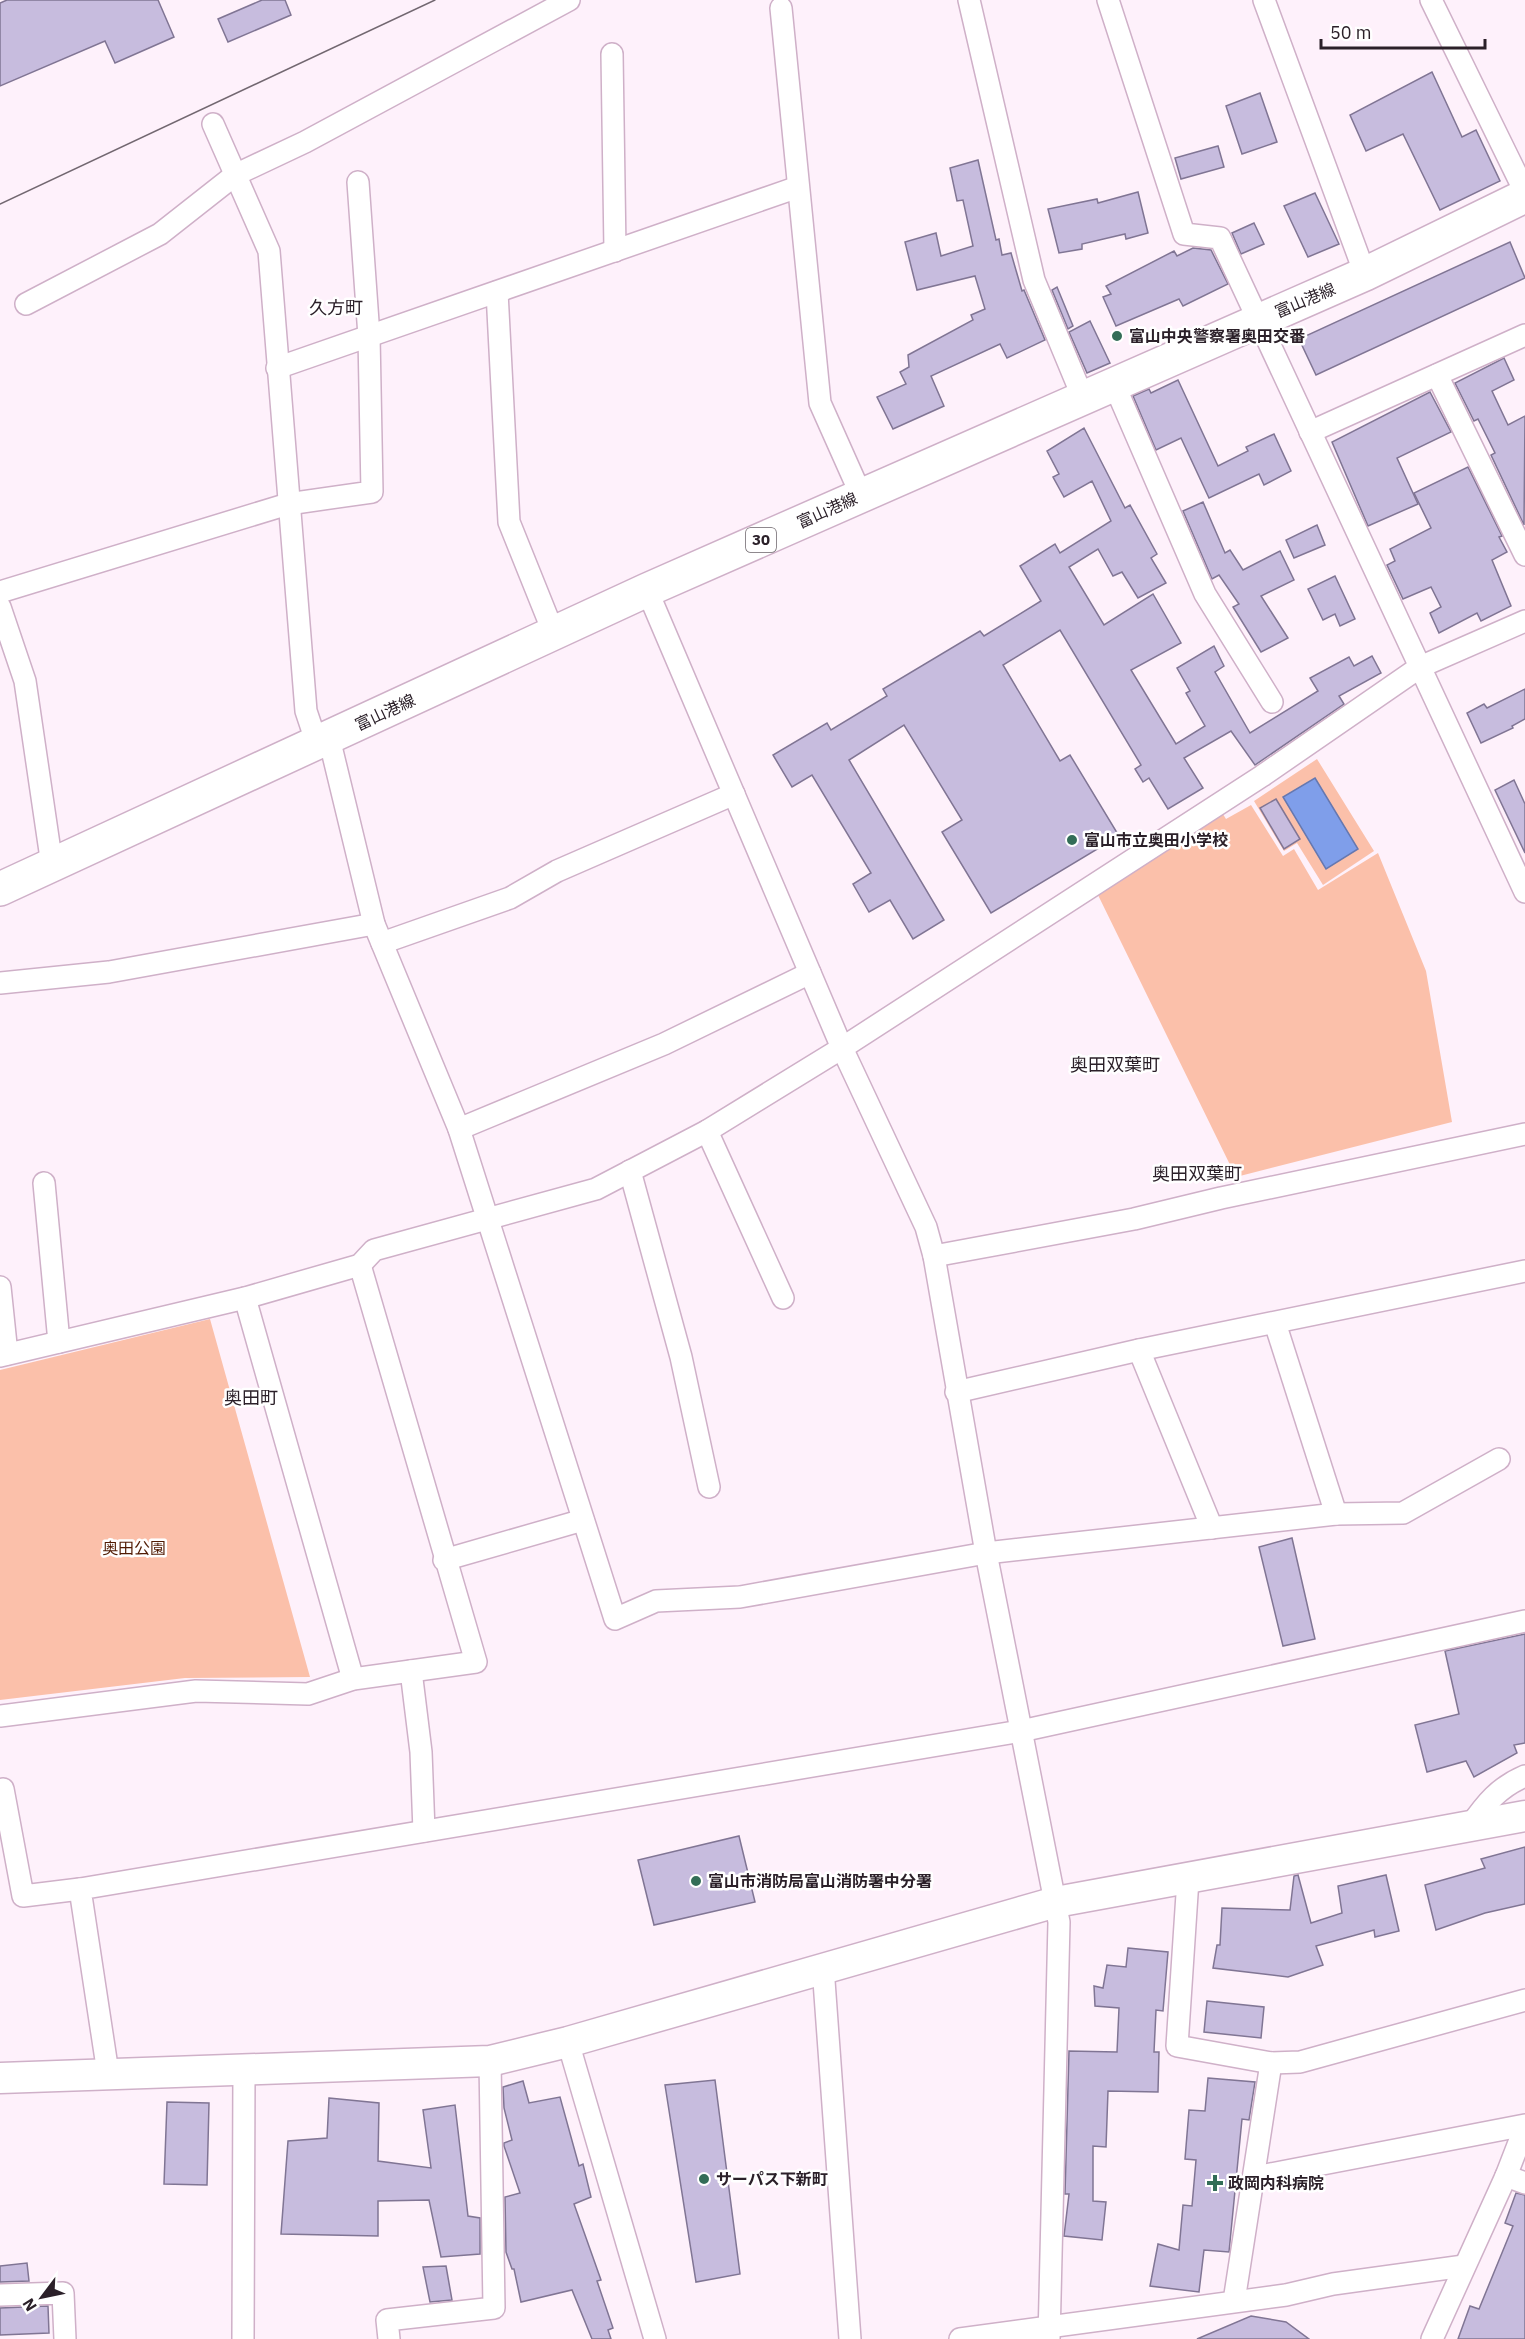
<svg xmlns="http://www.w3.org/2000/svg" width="1525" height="2339" viewBox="0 0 1525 2339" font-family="'IBM Plex Sans','Noto Sans JP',sans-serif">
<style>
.green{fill:#fbc0aa}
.water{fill:#7f9eea;stroke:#6678b0;stroke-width:1.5}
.building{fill:#c7bcde;stroke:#807594;stroke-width:1.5}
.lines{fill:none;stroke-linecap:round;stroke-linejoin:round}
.street-casing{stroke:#cfb0c8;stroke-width:24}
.secondary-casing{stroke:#cfb0c8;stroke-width:33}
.primary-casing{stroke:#cfb0c8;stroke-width:36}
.street{stroke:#fff;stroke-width:21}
.secondary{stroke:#fff;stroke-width:30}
.primary{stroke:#fff;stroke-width:33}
.tram{stroke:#726770;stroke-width:1.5}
.poi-dot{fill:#336d57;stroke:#fff;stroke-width:2}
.labels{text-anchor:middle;stroke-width:5;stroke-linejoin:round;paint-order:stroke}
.shield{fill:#fff;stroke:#6b6369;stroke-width:1.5}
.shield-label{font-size:15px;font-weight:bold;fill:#2b2029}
.street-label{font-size:16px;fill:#2b2029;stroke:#fff}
.poi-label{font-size:16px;font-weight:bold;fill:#2b2029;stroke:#fff;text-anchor:start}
.park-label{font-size:16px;fill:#511b03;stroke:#fff}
.neighbourhood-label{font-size:18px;fill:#2b2029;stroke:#fff}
</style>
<rect width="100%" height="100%" fill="#fef1fb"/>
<!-- green -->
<g class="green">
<path d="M1317 759 1374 851 1323 885 1297 843 1284 851 1254 801Z"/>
<path d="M1251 805 1283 856 1294 849 1318 890 1378 853 1426 971 1452 1122 1236 1177 1098 895 1221 811 1226 819Z"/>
<path d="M210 1319 310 1677 185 1678 0 1700V1370Z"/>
</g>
<!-- water -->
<path class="water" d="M1315 778 1358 849 1326 869 1283 797Z"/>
<!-- building -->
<g class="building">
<path d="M7 0H158L174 37 115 63 105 41 0 86V3Z"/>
<path d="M262 0H285L291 15 228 42 218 19Z"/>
<path d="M1432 72 1462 137 1476 130 1500 181 1440 210 1403 134 1366 151 1350 115Z"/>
<path d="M1260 93 1277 142 1242 154 1226 106Z"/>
<path d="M1218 146 1224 167 1181 179 1175 158Z"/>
<path d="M978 160 996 240 999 239 1002 255 1011 253 1022 291 1024 290 1045 340 1007 358 1000 344 931 376 944 406 893 429 877 397 906 384 900 372 909 367 908 355 973 320 971 315 985 309 975 276 917 290 905 242 936 233 941 256 973 246 963 200 957 201 950 168Z"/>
<path d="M1138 192 1148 233 1126 239 1125 234 1082 244V249L1059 253 1048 209 1097 199 1098 203Z"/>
<path d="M1315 193 1339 244 1308 257 1284 206Z"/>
<path d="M1254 223 1264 244 1241 254 1232 233Z"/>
<path d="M1510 242 1525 278 1316 375 1299 339Z"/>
<path d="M1193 248 1211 250 1228 284 1183 306 1179 299 1116 326 1103 297 1111 294 1106 286 1174 251 1177 256Z"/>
<path d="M1057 287 1073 326 1068 329 1052 290Z"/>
<path d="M1090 321 1110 363 1087 373 1069 332Z"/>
<path d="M1504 358 1514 380 1492 391 1508 425 1525 416 1524 525 1491 455 1495 453 1478 419 1474 421 1455 383Z"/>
<path d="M1178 380 1218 466 1248 451 1246 447 1274 434 1291 471 1264 485 1259 474 1209 498 1181 438 1156 450 1133 396 1149 389 1151 393Z"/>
<path d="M1430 392 1451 432 1397 458 1418 504 1368 526 1332 442Z"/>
<path d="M1084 428 1125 508 1130 505 1157 554 1151 558 1166 583 1138 598 1122 572 1113 576 1098 549 1069 567 1104 625 1153 594 1181 643 1131 670 1176 744 1205 726 1186 693 1190 691 1177 668 1214 646 1224 666 1215 672 1250 733 1318 691 1310 678 1349 657 1354 666 1372 656 1381 673 1339 696 1344 704 1255 765 1231 731 1184 758 1203 788 1168 809 1149 778 1143 782 1135 769 1141 765 1060 630 1003 665 1060 761 1070 755 1119 836 991 913 942 832 962 820 904 725 849 760 944 920 913 939 890 900 869 912 853 884 871 873 812 775 792 787 773 755 827 723 831 730 887 696 883 689 980 631 984 636 1041 601 1020 566 1055 544 1060 553 1111 521 1092 481 1064 497 1053 477 1059 474 1047 451Z"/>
<path d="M1468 467 1502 536 1499 537 1507 552 1492 560 1511 606 1481 621 1477 613 1439 633 1430 613 1441 607 1431 587 1403 599 1387 565 1395 561 1390 549 1431 528 1414 493Z"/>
<path d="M1203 502 1225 553 1230 550 1243 570 1280 551 1294 580 1261 596 1288 638 1261 652 1233 607 1239 604 1219 575 1212 579 1183 511Z"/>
<path d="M1317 525 1325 545 1294 558 1286 540Z"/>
<path d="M1335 576 1355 619 1340 626 1335 614 1323 620 1308 589Z"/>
<path d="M1525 689V719L1512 726 1513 728 1481 743 1467 713 1484 704 1487 708Z"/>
<path d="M1514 780 1525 804V853L1495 790Z"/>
<path d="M1276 799 1300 839 1284 849 1260 808Z"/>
<path d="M1292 1538 1315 1639 1283 1646 1259 1547Z"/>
<path d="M1525 1634V1743L1514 1745 1517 1753 1474 1777 1466 1761 1427 1772 1415 1725 1459 1714 1445 1651Z"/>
<path d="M739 1836 755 1902 654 1925 638 1860Z"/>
<path d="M1525 1847V1904L1485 1913 1436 1930 1425 1885 1485 1868 1481 1859Z"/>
<path d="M1298 1875 1311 1923 1342 1913 1338 1886 1386 1875 1399 1931 1375 1937 1374 1930 1316 1946 1323 1965 1288 1977 1213 1968 1217 1945H1220L1222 1908 1290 1910 1294 1876Z"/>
<path d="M1128 1948 1168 1952 1163 2011 1156 2010 1154 2052H1159L1158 2092 1108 2091 1106 2147 1093 2146V2201L1106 2202 1102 2240 1064 2236 1069 2194H1065L1069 2051 1117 2052 1119 2008 1095 2006 1094 1986 1103 1988 1107 1965 1126 1967Z"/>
<path d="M1207 2001 1264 2007 1261 2038 1204 2032Z"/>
<path d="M1208 2078 1255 2082 1249 2120 1242 2119 1229 2252 1204 2250 1199 2292 1150 2286 1158 2244 1179 2250 1183 2205 1192 2206 1196 2160 1185 2159 1189 2110 1205 2111Z"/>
<path d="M715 2080 740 2274 696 2282 665 2085Z"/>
<path d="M523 2081 529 2103 560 2097 579 2166 583 2164 591 2197 574 2204 601 2280 597 2281 613 2328 608 2330 611 2339H592L572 2290 521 2302 514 2269H512L506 2252 505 2197 520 2193 504 2146V2143L512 2140 504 2108 503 2087Z"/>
<path d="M329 2098 379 2103 378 2161 431 2168 423 2110 455 2105 468 2216 480 2218V2254L441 2257 429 2200 378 2201V2236L281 2234 288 2141 327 2138Z"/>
<path d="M167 2102 209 2103 207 2185 164 2184Z"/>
<path d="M1516 2193 1525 2195V2339H1458L1470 2306 1479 2309 1513 2226 1505 2223Z"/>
<path d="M27 2263 29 2281 0 2282V2266Z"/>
<path d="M446 2266 452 2300 430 2302 423 2267Z"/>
<path d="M48 2306 49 2333 0 2335V2308Z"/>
<path d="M1251 2316 1286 2322 1309 2339H1197Z"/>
</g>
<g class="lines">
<defs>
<g id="street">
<path d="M969 0 1034 280 1083 398"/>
<path d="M1108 0 1184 234 1220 238 1525 892"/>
<path d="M1264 0 1365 274"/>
<path d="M1431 0 1525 192"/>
<path d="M781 8 820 403 861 495"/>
<path d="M612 54 615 251"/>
<path d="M213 124 269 251 306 711 317 744"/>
<path d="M497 292 509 522 554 634"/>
<path d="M26 304 160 234 235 175 305 142 569 0"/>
<path d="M277 368 798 187"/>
<path d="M1437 375 1525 555"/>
<path d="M1114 384 1205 594 1272 702"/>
<path d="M1310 432 1525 335"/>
<path d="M647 590 842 1048 926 1227 934 1256 986 1553 1059 1922 1049 2339"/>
<path d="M0 592 288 504 372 492 369 336 358 182"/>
<path d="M0 607 25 681 52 865"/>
<path d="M329 738 374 924 459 1129 615 1619 656 1601 740 1597 986 1553 1336 1514 1403 1513 1499 1459"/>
<path d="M382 943 510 898 557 871 734 794"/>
<path d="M0 983 109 972 374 924"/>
<path d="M459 1129 664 1044 810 973"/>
<path d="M707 1131 783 1298"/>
<path d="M630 1171 681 1357 709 1487"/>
<path d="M44 1183 59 1342"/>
<path d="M934 1256 1134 1219 1221 1198 1525 1134"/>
<path d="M0 1287 7 1354"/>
<path d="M245 1298 353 1679"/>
<path d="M1275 1323 1336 1514"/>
<path d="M1139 1350 1212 1528"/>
<path d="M0 1356 245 1298 360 1265 374 1250 596 1189 707 1131 842 1048 1262 776 1420 667 1525 621"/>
<path d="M956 1392 1139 1350 1525 1271"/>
<path d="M444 1560 583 1520"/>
<path d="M411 1671 421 1752 424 1831"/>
<path d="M0 1716 196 1691 308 1694 353 1679 476 1662 360 1265"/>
<path d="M3 1789 23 1896 80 1889"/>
<path d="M1470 1826C1486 1803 1499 1787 1525 1776"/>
<path d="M1188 1879 1177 2046 1271 2063 1300 2062 1525 2000"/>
<path d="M823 1967 850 2339"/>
<path d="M568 2042 655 2339"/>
<path d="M108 2073 80 1889 1021 1731 1525 1621"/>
<path d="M1506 2176 1525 2183"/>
<path d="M1255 2177 1525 2125"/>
<path d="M0 2295 63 2293 65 2339"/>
<path d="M1234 2301 1271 2063"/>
<path d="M243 2339 244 2070"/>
<path d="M389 2339 387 2320 494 2308 490 2061"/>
<path d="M960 2339 1286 2295 1333 2284 1464 2266"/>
<path d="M1432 2339 1506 2176 1525 2127"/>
</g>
<path id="secondary" d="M0 2078 490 2061 568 2042 1056 1902 1525 1816"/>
<path id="primary" d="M0 889 647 590 1365 274 1525 196"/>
</defs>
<!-- street casing -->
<use href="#street" class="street-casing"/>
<!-- secondary casing -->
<use href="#secondary" class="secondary-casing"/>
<!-- primary casing -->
<use href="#primary" class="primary-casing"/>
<!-- street -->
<use href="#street" class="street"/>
<!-- secondary -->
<use href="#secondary" class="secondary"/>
<!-- primary -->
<use href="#primary" class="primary"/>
<!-- tram -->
<path class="tram" d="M0 204 435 0"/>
</g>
<!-- markers -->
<g class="poi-dot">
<circle cx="1117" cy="336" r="6"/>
<circle cx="1072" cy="840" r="6"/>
<circle cx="696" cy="1881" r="6"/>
<circle cx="704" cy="2179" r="6"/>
<path d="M1212 2174h6v6h6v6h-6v6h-6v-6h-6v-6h6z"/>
</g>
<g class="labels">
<!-- shield labels -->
<rect class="shield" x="746" y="528" width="30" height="24" rx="4.5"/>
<g class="shield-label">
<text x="761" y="545">30</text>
</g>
<!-- street labels -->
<g class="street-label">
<text transform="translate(1305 300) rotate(-23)" y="6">富山港線</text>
<text transform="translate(827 510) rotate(-24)" y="6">富山港線</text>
<text transform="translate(385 712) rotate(-25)" y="6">富山港線</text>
</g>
<!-- poi labels -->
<g class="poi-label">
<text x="1129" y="342">富山中央警察署奥田交番</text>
<text x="1084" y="846">富山市立奥田小学校</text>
<text x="708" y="1887">富山市消防局富山消防署中分署</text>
<text x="716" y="2185">サーパス下新町</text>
<text x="1228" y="2189">政岡内科病院</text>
</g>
<!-- park labels -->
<g class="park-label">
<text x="134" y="1554">奥田公園</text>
</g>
<!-- neighbourhood labels -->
<g class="neighbourhood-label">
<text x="336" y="314">久方町</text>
<text x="1115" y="1071">奥田双葉町</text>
<text x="1197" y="1180">奥田双葉町</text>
<text x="251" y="1404">奥田町</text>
</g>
</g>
<!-- north arrow -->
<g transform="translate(42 2297) rotate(238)" stroke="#ffffff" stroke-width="4.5" paint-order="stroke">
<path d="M0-4.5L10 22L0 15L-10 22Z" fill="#2b2029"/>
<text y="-9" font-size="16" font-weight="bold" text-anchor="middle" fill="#2b2029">N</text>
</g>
<!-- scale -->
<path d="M1321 39v9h164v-9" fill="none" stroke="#2b2029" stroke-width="3"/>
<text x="1330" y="39" font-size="18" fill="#2b2029" stroke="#ffffff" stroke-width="4.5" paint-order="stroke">50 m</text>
</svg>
